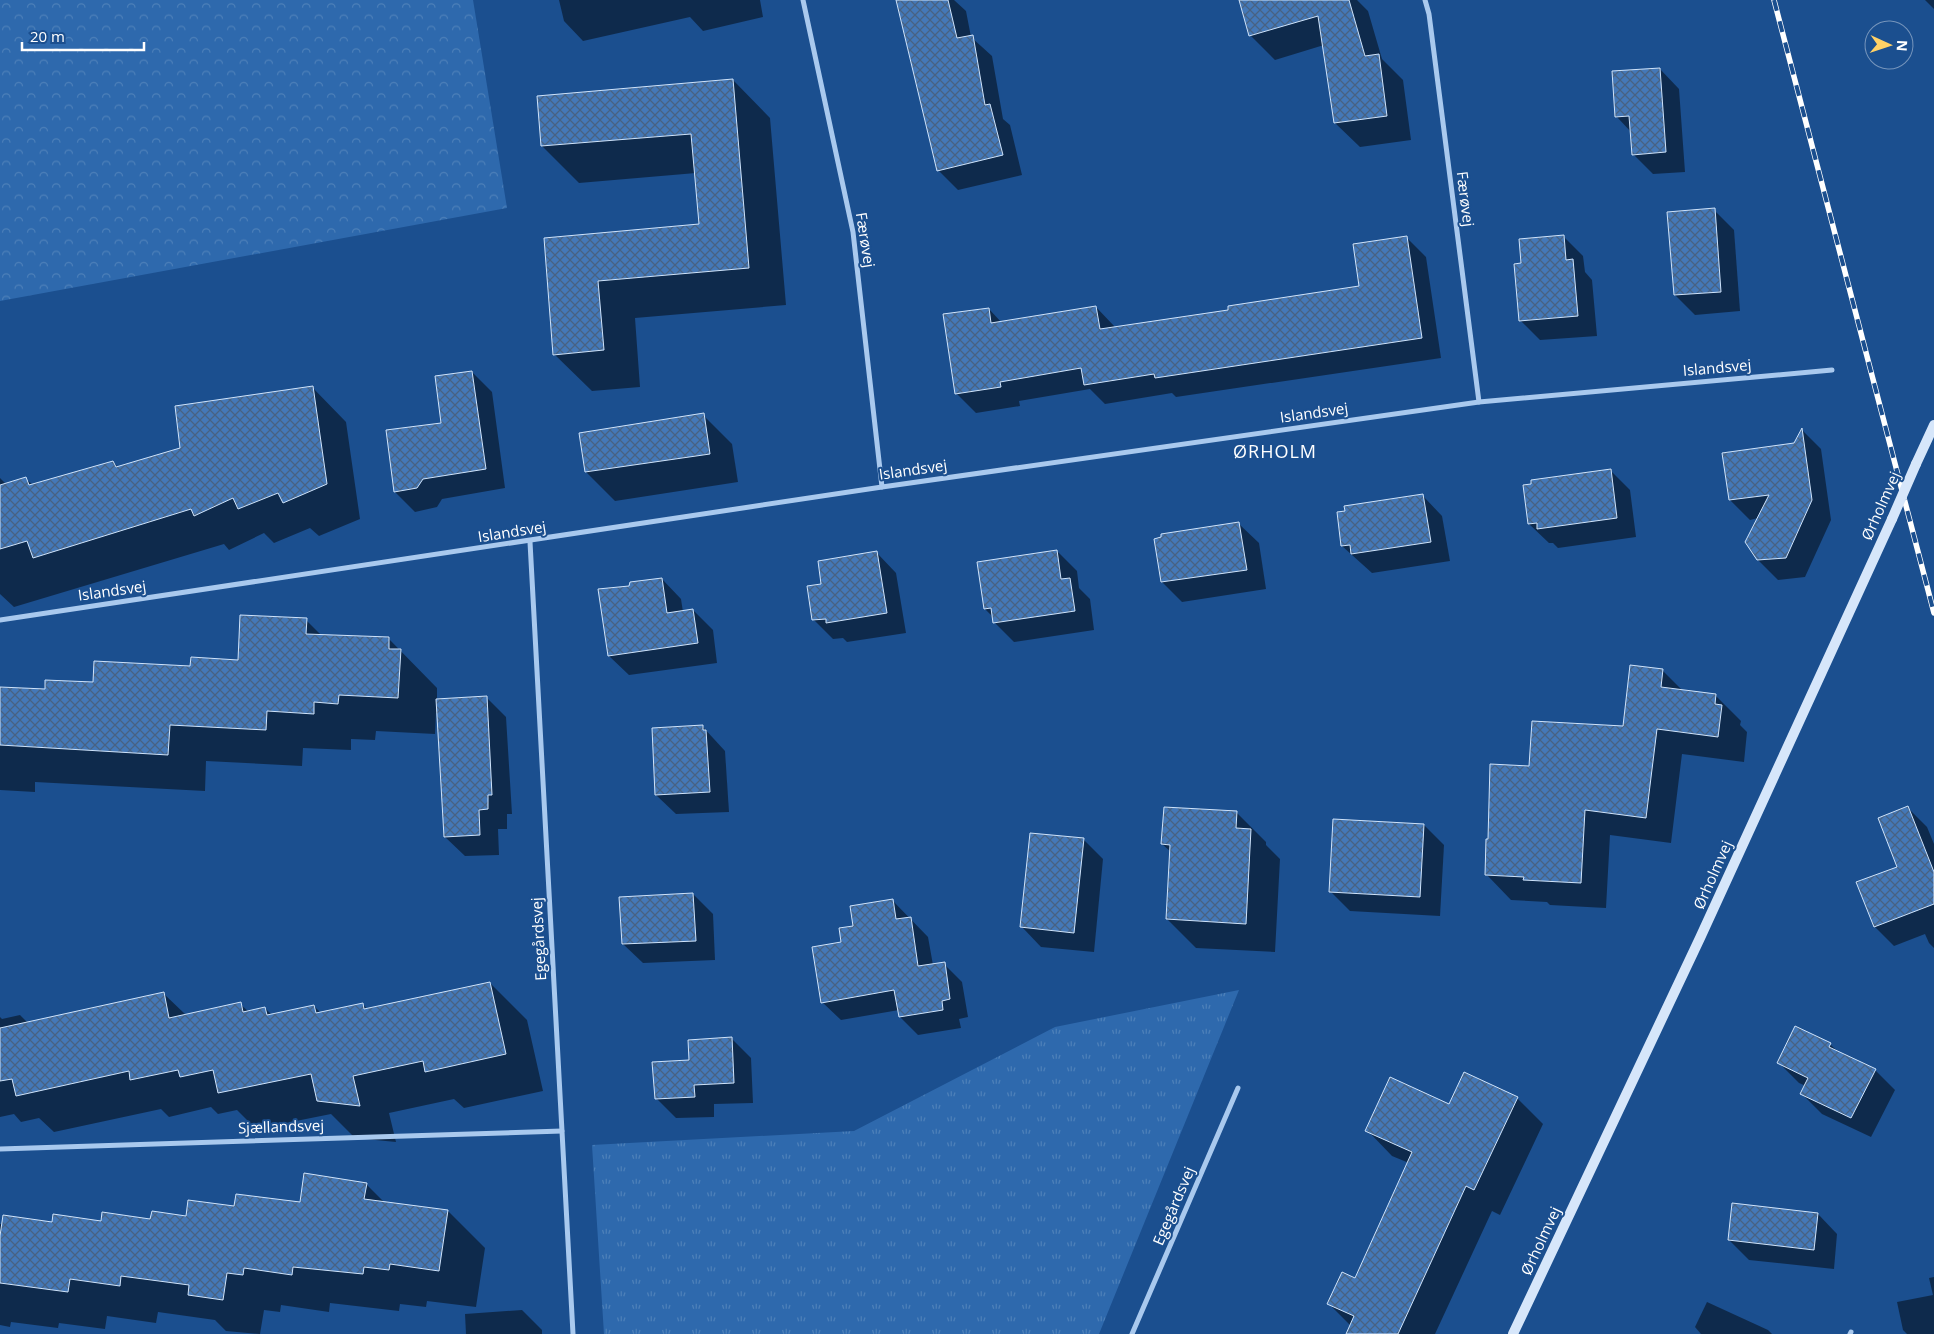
<svg xmlns="http://www.w3.org/2000/svg" width="1934" height="1334" viewBox="0 0 1934 1334" font-family="'Open Sans',sans-serif">
<style>
.forest{fill:url(#forest-crowns)}
.park{fill:url(#park-tufts)}
.shadow{fill:#0007}
.building{fill:url(#building-cross-hatch);stroke:#cfe3fa}
.lines{fill:none;stroke-linecap:round;stroke-linejoin:round}
.street{stroke:#a9c9ee;stroke-width:5}
.secondary{stroke:#d6e6fa;stroke-width:10}
.rail-casing{stroke:#fff;stroke-width:5.5}
.rail{stroke:#1b4f8f;stroke-width:4;stroke-dasharray:11;stroke-linecap:butt}
.secondary-bridge{stroke:#d6e6fa;stroke-width:10}
.labels{text-anchor:middle;stroke-width:4;stroke-linejoin:round;paint-order:stroke}
.street-label{font-size:15px;fill:#fff;stroke:#1b4f8f}
.quarter-label{font-size:18px;letter-spacing:1px;fill:#fff;stroke:#1b4f8f}
</style>
<defs>
<pattern id="forest-crowns" width="20" height="18" patternUnits="userSpaceOnUse" patternTransform="scale(1.25)"><rect width="20" height="18" fill="#2e69ad"/><path d="M2 6a3 3 0 1 1 6 0M12 15a3 3 0 1 1 6 0" fill="none" stroke="#4d80b9"/></pattern>
<pattern id="park-tufts" width="24" height="20" patternUnits="userSpaceOnUse" patternTransform="scale(1.25)"><rect width="24" height="20" fill="#2e69ad"/><path d="M3 7l-1-3M5 7V3M7 7l1-3M15 17l-1-3M17 17v-4M19 17l1-3" fill="none" stroke="#4d80b9"/></pattern>
<pattern id="building-cross-hatch" width="8" height="8" patternUnits="userSpaceOnUse" patternTransform="scale(1.25)"><rect width="8" height="8" fill="#4478b7"/><path d="M0 0l8 8M0 8l8-8" fill="none" stroke="#486282"/></pattern>
</defs>
<rect width="100%" height="100%" fill="#1b4f8f"/>
<!-- forest -->
<path class="forest" d="M0 0H473L507 208 0 301Z"/>
<!-- park -->
<path class="park" d="M1239 990 1099 1334H604L592 1145 854 1131 1055 1027Z"/>
<!-- shadow -->
<g class="shadow">
<path d="M559 0H760L763 17 703 31 690 17 583 41 564 21Z"/>
<path d="M907 0H954L966 11 971 37 992 56 1003 119 1010 125 1022 175 958 190 939 171Z"/>
<path d="M1240 0H1357L1368 11 1382 59 1403 80 1411 140 1360 147 1335 123 1324 45 1275 60 1250 35Z"/>
<path d="M1925 0H1934V9Z"/>
<path d="M1660 69 1679 89 1685 172 1653 174 1633 154 1631 132 1617 117Z"/>
<path d="M733 80 770 118 786 305 635 318 640 387 592 391 554 354 545 239 700 225 696 173 579 183 542 146Z"/>
<path d="M1714 210 1734 230 1740 311 1695 315 1675 295Z"/>
<path d="M1564 237 1583 256 1585 272 1592 280 1597 336 1540 340 1520 320 1522 265Z"/>
<path d="M1407 238 1426 257 1441 358 1176 397 1172 393 1105 404 1090 389 1019 401 1020 406 976 413 956 393 989 309 1002 323 1096 307 1115 327 1230 311 1360 287Z"/>
<path d="M472 372 492 392 505 488 442 499 437 507 415 512 395 492 387 431 443 424Z"/>
<path d="M312 387 346 422 360 519 319 536 310 528 274 543 264 533 229 550 224 544 14 607 0 594V478L6 484 26 479 33 485 113 462 119 468 181 448Z"/>
<path d="M703 415 732 444 738 482 615 501 586 472Z"/>
<path d="M1802 430 1821 449 1831 520 1805 577 1778 580 1758 560V518L1750 520 1730 500 1795 444Z"/>
<path d="M1610 470 1630 490 1636 537 1558 548 1553 543H1549L1529 524Z"/>
<path d="M1423 496 1442 516 1450 561 1372 573 1342 546Z"/>
<path d="M1239 524 1259 543 1266 589 1182 602 1162 582Z"/>
<path d="M1057 551 1077 571 1079 588 1090 599 1094 630 1014 642 994 622V618L985 609 978 563Z"/>
<path d="M877 553 896 573 906 633 847 642 843 638 833 639 814 620 823 585Z"/>
<path d="M662 579 681 599 683 612 693 610 713 630 717 663 629 675 609 656 630 587Z"/>
<path d="M306 620 322 636 389 639 437 688V700L486 697 506 717 512 814H507V829H498L499 855 465 856 445 837 438 713H436L435 734 376 731 375 740 351 739V750L303 748 302 766 206 761 205 791 35 782V792L0 790V688L46 690 239 661Z"/>
<path d="M1663 671 1683 691 1715 695 1741 721 1740 725 1747 732 1744 762 1682 754 1671 843 1610 835 1606 908 1550 905 1547 902 1511 900 1486 874 1531 767 1624 727Z"/>
<path d="M702 726 725 751 729 812 676 814 656 795Z"/>
<path d="M1908 808 1927 827 1934 844V948L1929 943 1925 934 1894 946 1875 927 1899 868Z"/>
<path d="M1237 813 1266 842V845L1280 859 1275 952 1196 948 1167 919 1171 852 1162 844Z"/>
<path d="M1424 825 1444 845 1440 916 1350 911 1330 891Z"/>
<path d="M1083 839 1103 859 1094 952 1041 947 1022 927Z"/>
<path d="M693 894 713 914 715 960 643 963 623 944Z"/>
<path d="M893 901 928 937 933 965 944 964 962 982 968 1017 959 1019 961 1028 918 1035 900 1017 899 1010 841 1020 822 1002 842 943 854 927Z"/>
<path d="M490 983 527 1020 543 1091 464 1108 454 1099 389 1113 396 1142 355 1138 331 1114 256 1129 237 1110 218 1114 211 1107 169 1117 161 1109 54 1132 39 1118 21 1122 14 1114 0 1117V1017L2 1019 20 1015 28 1023 163 993 186 1015 240 1004 249 1012 265 1008 272 1015 314 1006 321 1013 363 1004 368 1010Z"/>
<path d="M731 1038 751 1058 753 1103 714 1104V1117L676 1118 656 1098 690 1062Z"/>
<path d="M1830 1044 1839 1053 1875 1070 1895 1090 1871 1137 1822 1114 1802 1094 1806 1086 1799 1083 1779 1063Z"/>
<path d="M1465 1074 1517 1098 1543 1124 1500 1215 1492 1211 1435 1334H1347L1351 1326 1328 1303 1355 1279 1409 1163 1392 1156 1367 1130 1449 1106Z"/>
<path d="M366 1184 385 1203 448 1211 485 1248 476 1307 427 1301 426 1307 400 1304 399 1311 330 1303 329 1312 281 1305 280 1312 264 1310 260 1334 226 1331 215 1320 158 1312 156 1323 107 1316 105 1329 59 1323 58 1328 11 1322 10 1327 0 1325V1224L152 1221 187 1217 236 1208 301 1203Z"/>
<path d="M1818 1214 1837 1234 1834 1269 1749 1260 1729 1240Z"/>
<path d="M1934 1277V1334H1907L1903 1330 1897 1302 1933 1295 1929 1278Z"/>
<path d="M1707 1302 1768 1330 1772 1334H1701L1695 1327Z"/>
<path d="M522 1310 542 1330V1334H466L465 1314Z"/>
</g>
<!-- building -->
<g class="building">
<path d="M896 0H948L957 38 973 35 985 105 990 104 1003 155 937 171Z"/>
<path d="M1239 0H1349L1365 56 1379 54 1387 116 1334 123 1318 16 1249 36Z"/>
<path d="M1660 68 1666 152 1632 155 1629 116 1615 117 1612 71Z"/>
<path d="M733 79 749 268 598 281 604 350 553 355 544 238 699 224 691 134 541 146 537 96Z"/>
<path d="M1715 208 1721 292 1674 295 1667 212Z"/>
<path d="M1564 235 1566 260 1573 259 1578 316 1519 321 1514 264 1521 263 1519 239Z"/>
<path d="M1407 236 1422 338 1155 378 1154 374 1084 385 1081 368 1000 382 1001 387 955 394 943 314 989 308 991 323 1096 306 1100 329 1228 310V306L1359 286 1353 244Z"/>
<path d="M472 371 486 469 423 479 417 488 394 492 386 430 441 423 435 376Z"/>
<path d="M313 386 327 484 283 503 278 493 238 509 233 498 194 516 191 509 33 558 27 541 0 549V485L26 477 29 485 113 461 116 467 180 448 175 406Z"/>
<path d="M704 413 710 454 585 472 579 433Z"/>
<path d="M1802 428 1812 500 1786 558 1757 560 1745 542 1769 495 1729 500 1722 453 1794 443Z"/>
<path d="M1611 469 1617 518 1537 529V523L1528 524 1523 485 1531 484V480Z"/>
<path d="M1423 494 1431 542 1351 554 1350 545 1341 546 1337 512 1345 511 1344 506Z"/>
<path d="M1239 522 1247 570 1161 582 1154 539 1161 537V534Z"/>
<path d="M1057 550 1061 579 1070 578 1075 611 993 623 991 608 984 609 977 562Z"/>
<path d="M877 551 887 613 826 623V619L812 620 807 586 821 584 818 561Z"/>
<path d="M662 578 667 613 693 609 698 643 608 656 598 589 629 586 630 582Z"/>
<path d="M240 615 307 618 306 634 389 637V649H401L398 698 339 695 338 704 314 702V714L267 711 266 730 170 725 168 755 0 745V687L45 689V680L93 682 94 661 190 666 191 657 238 660Z"/>
<path d="M1630 665 1663 669 1661 687 1716 694 1715 704 1722 705 1718 737 1657 729 1646 818 1585 810 1581 883 1523 880 1524 877 1485 875 1486 839H1488L1490 764 1529 766 1532 721 1623 726Z"/>
<path d="M487 696 492 795H488V809L479 810 480 835 444 837 436 699Z"/>
<path d="M703 725V730H706L710 792 655 795 652 728Z"/>
<path d="M1908 806 1934 872V904L1874 927 1856 882 1897 867 1878 818Z"/>
<path d="M1164 807 1237 811 1236 828 1251 829 1246 924 1166 919 1170 845 1161 844Z"/>
<path d="M1333 819 1424 824 1420 897 1329 892Z"/>
<path d="M1030 833 1084 838 1074 933 1020 927Z"/>
<path d="M693 893 696 941 622 944 619 897Z"/>
<path d="M893 899 896 919 911 917 918 966 945 962 950 999 942 1001 943 1010 899 1017 894 990 821 1003 812 947 841 942 839 928 853 926 850 906Z"/>
<path d="M490 982 506 1054 425 1072 423 1061 353 1076 360 1106 317 1101 311 1074 218 1093 213 1070 180 1077 178 1070 130 1080 129 1071 16 1096 12 1079 0 1081V1028L164 992 169 1018 241 1002 243 1012 265 1007 267 1015 314 1005 316 1013 363 1003 364 1009Z"/>
<path d="M1795 1026 1831 1043 1829 1047 1876 1069 1851 1118 1800 1094 1808 1078 1777 1063Z"/>
<path d="M732 1037 734 1083 694 1085 695 1097 655 1099 652 1062 689 1060 688 1040Z"/>
<path d="M1464 1072 1518 1097 1474 1190 1466 1186 1398 1334H1346L1354 1316 1327 1304 1342 1272 1355 1278 1412 1152 1365 1131 1390 1077 1449 1104Z"/>
<path d="M304 1173 367 1183 364 1199 448 1210 439 1271 390 1264 389 1270 364 1267 363 1274 293 1267 292 1275 244 1268 243 1275 227 1273 223 1300 188 1295 189 1285 121 1276 120 1286 70 1279 68 1292 0 1283V1236L3 1215 52 1222 53 1214 101 1221 102 1212 150 1219 152 1211 186 1216 188 1200 234 1206 236 1194 300 1202Z"/>
<path d="M1732 1203 1818 1213 1814 1250 1728 1240Z"/>
</g>
<g class="lines">
<!-- street -->
<g class="street">
<path d="M803 0 853 232 882 487"/>
<path d="M1425 0 1429 14 1479 402"/>
<path d="M530 542 573 1334"/>
<path d="M0 620 882 487 1479 402 1832 370"/>
<path d="M0 1149 562 1131"/>
<path d="M1132 1334 1238 1088"/>
<path d="M1850 1334 1851 1332"/>
</g>
<!-- secondary -->
<g class="secondary">
<path d="M1916 464 1934 425"/>
<path d="M1513 1334 1700 938 1892 519"/>
</g>
<defs>
<path id="rail" d="M1774 0 1934 613"/>
</defs>
<!-- rail casing -->
<use href="#rail" class="rail-casing"/>
<!-- rail -->
<use href="#rail" class="rail"/>
<!-- secondary-bridge -->
<path class="secondary-bridge" d="M1892 519 1916 464"/>
</g>
<g class="labels">
<!-- street labels -->
<g class="street-label">
<text transform="translate(1465 199) rotate(83)" y="5">Færøvej</text>
<text transform="translate(865 240) rotate(81)" y="5">Færøvej</text>
<text transform="translate(1717 368) rotate(-5)" y="5">Islandsvej</text>
<text transform="translate(1314 413) rotate(-8)" y="5">Islandsvej</text>
<text transform="translate(913 470) rotate(-8)" y="5">Islandsvej</text>
<text transform="translate(1881 506) rotate(-66)" y="5">Ørholmvej</text>
<text transform="translate(512 532) rotate(-9)" y="5">Islandsvej</text>
<text transform="translate(112 591) rotate(-8)" y="5">Islandsvej</text>
<text transform="translate(1713 875) rotate(-66)" y="5">Ørholmvej</text>
<text transform="translate(539 939) rotate(-93)" y="5">Egegårdsvej</text>
<text transform="translate(281 1127) rotate(-2)" y="5">Sjællandsvej</text>
<text transform="translate(1174 1206) rotate(-67)" y="5">Egegårdsvej</text>
<text transform="translate(1541 1241) rotate(-65)" y="5">Ørholmvej</text>
</g>
<!-- quarter labels -->
<g class="quarter-label">
<text x="1275" y="458">ØRHOLM</text>
</g>
</g>
<!-- north arrow -->
<g transform="translate(1889 45) rotate(93)"><circle r="24" fill="#1b4f8f" stroke="#7695bc"/>
<path d="M0-4L9 19L0 12L-9 19Z" fill="#ffd166"/>
<text y="-8" font-size="14" font-weight="bold" text-anchor="middle" fill="#ffffff">N</text>
</g>
<!-- scale -->
<path d="M22 42v8h122v-8" fill="none" stroke="#ffffff" stroke-width="2.5"/>
<text x="30" y="42" font-size="15" fill="#ffffff" stroke="#1b4f8f" stroke-width="4" paint-order="stroke">20 m</text>
</svg>
